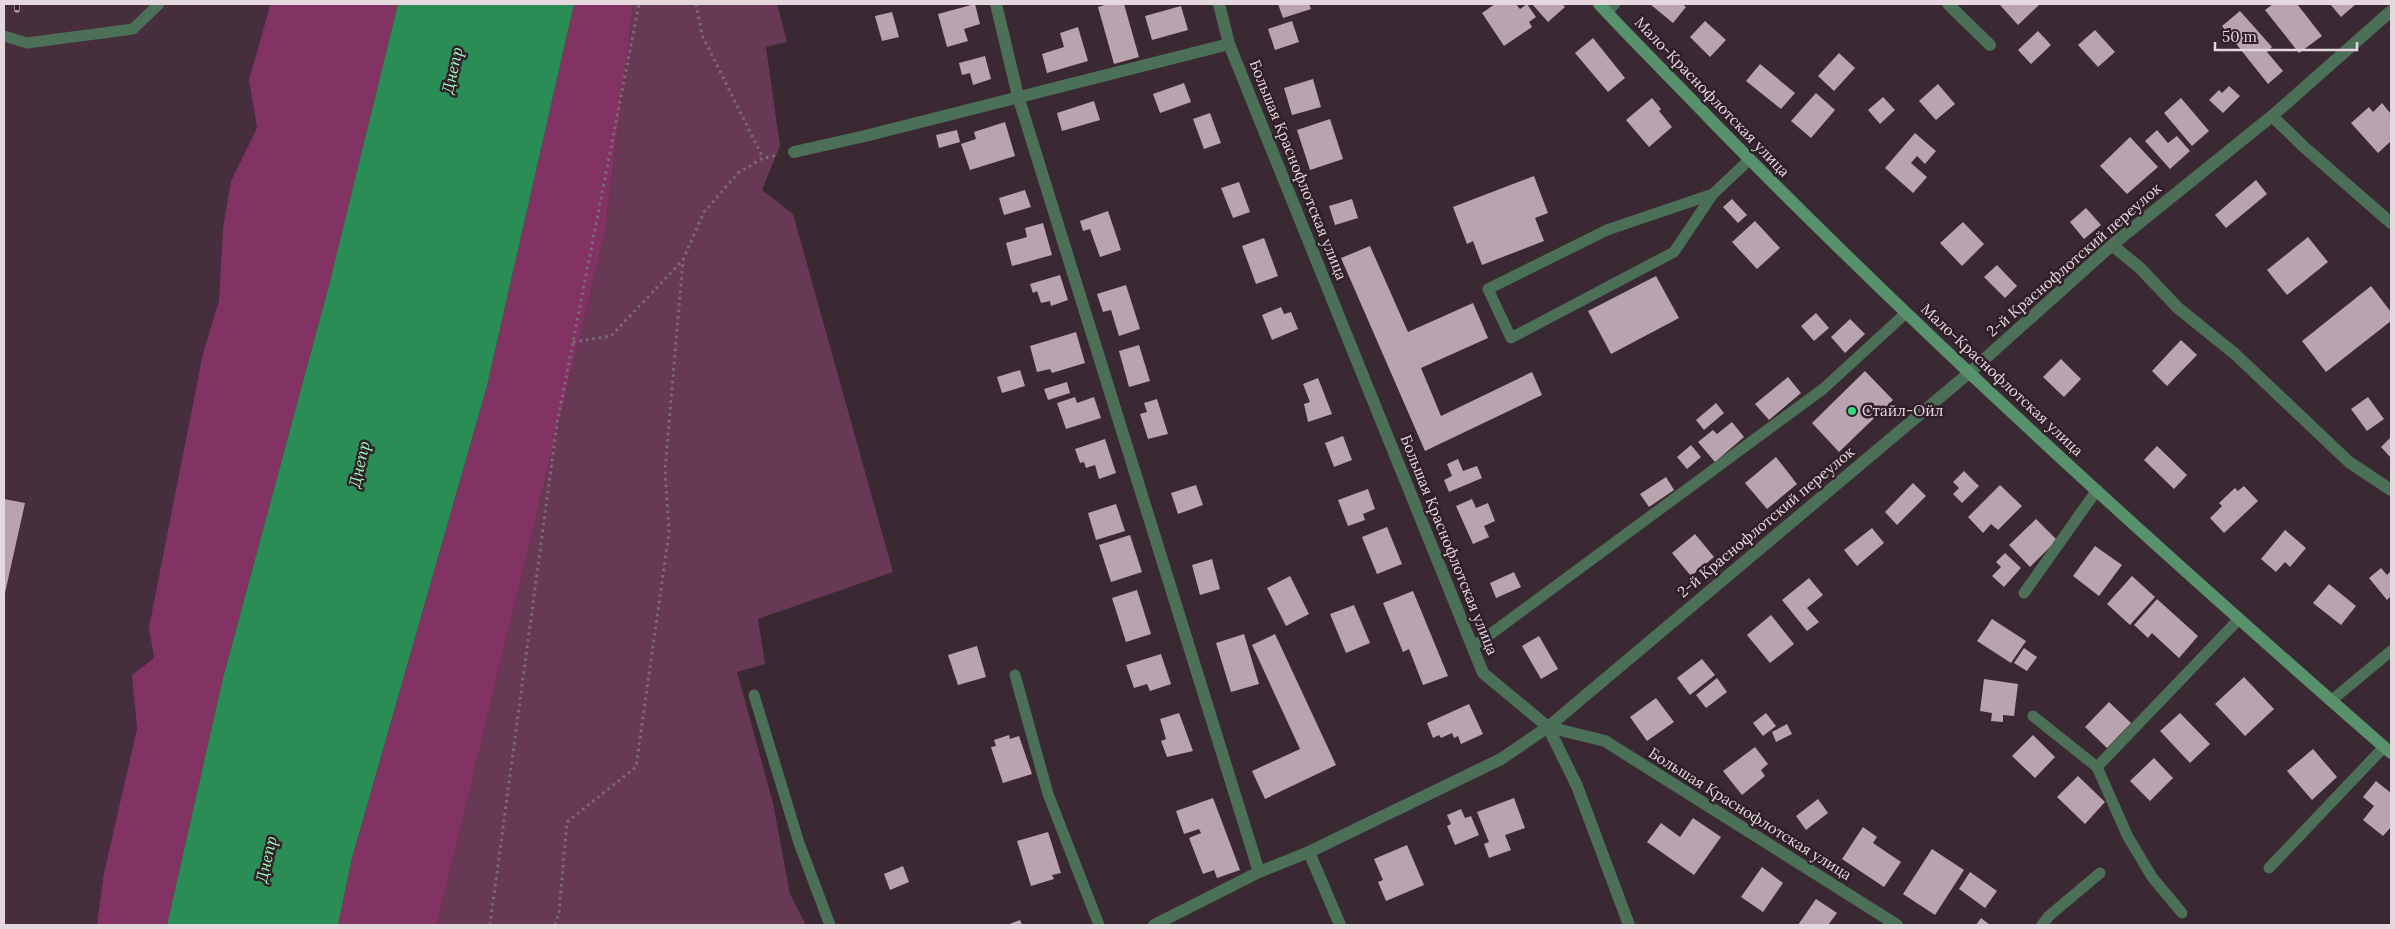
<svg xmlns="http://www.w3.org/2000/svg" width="2395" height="929" viewBox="0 0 2395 929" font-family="Lora,serif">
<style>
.built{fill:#462e3c}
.green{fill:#673954}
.forest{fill:#823364}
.water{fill:#2b8d56}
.building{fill:#b9a3af}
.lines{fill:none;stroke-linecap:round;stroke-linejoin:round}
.path{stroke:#7b6c74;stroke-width:3;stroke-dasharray:2.5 4;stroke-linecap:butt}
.lane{stroke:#4b6f57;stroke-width:11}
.street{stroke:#4b6f57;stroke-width:12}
.secondary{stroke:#58926c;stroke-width:12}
.rail-casing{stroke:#a99ba2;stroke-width:5.5}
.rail{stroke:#301f28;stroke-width:4;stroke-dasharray:11;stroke-linecap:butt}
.poi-dot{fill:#34d881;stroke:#301f28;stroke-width:2}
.labels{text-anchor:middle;stroke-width:5;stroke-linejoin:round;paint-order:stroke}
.street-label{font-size:15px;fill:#e4d8de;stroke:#301f28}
.poi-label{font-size:15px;fill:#e4d8de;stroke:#301f28;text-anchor:start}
.water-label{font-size:16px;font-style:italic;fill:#9efbbe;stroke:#301f28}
</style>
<rect width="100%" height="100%" fill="#3a2932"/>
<!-- built -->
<path class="built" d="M4 4H273L270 6 249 80 257 128 231 181 223 228 219 301 203 353 149 627 154 658 134 706 137 729 104 873 97 925H4Z"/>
<!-- green -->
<path class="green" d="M633 4H777L787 42 766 47 780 146 762 190 793 214 893 572 758 619 765 664 737 672 773 803 790 894 806 925H437L605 233Z"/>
<!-- forest -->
<g class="forest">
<path d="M273 4H398L329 285 223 678 167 925H97L104 873 137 729 132 675 154 658 149 627 203 353 219 301 223 228 231 181 257 128 249 80 270 6Z"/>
<path d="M574 4H633L605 233 437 925H338L352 858 487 386Z"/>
</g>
<!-- water -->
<path class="water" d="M398 4H574L487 386 352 858 338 925H167L223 678 329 285Z"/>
<!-- building -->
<g class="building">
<path d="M975 4 980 24 964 29 968 41 947 47 938 14Z"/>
<path d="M1108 4H1124L1139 57 1114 64 1098 7Z"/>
<path d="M1278 4H1309L1311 9 1283 18Z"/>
<path d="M1495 4H1516L1520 9 1527 4 1536 17 1529 22 1532 27 1504 46 1482 13Z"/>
<path d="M1532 4H1562L1565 7 1548 22Z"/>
<path d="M1650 4H1682L1686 7 1673 23Z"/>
<path d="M2001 4H2040L2018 25 2000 5Z"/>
<path d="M2273 4H2297L2322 36 2299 53 2265 10Z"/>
<path d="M2330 4H2356L2341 17Z"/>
<path d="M1181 6 1188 30 1152 40 1145 16Z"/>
<path d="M2240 11 2272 47 2267 52 2283 71 2268 84 2222 26Z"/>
<path d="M892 12 899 37 882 41 875 16Z"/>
<path d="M1292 21 1299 42 1275 50 1268 29Z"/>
<path d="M1705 21 1726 40 1710 57 1690 37Z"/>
<path d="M1078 27 1088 61 1047 73 1042 54 1064 47 1060 33Z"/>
<path d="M2095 30 2115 52 2098 67 2078 45Z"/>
<path d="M2038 31 2051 45 2031 64 2018 50Z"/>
<path d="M1593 38 1625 78 1608 92 1575 53Z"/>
<path d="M1839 53 1855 68 1834 91 1818 76Z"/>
<path d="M985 56 991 79 973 85 970 73 962 75 959 63Z"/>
<path d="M1760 64 1795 93 1781 109 1746 81Z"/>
<path d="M1313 79 1321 107 1292 115 1284 88Z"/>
<path d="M1184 83 1191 102 1160 113 1153 94Z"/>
<path d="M1938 84 1955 104 1936 120 1919 101Z"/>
<path d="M2229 86 2240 96 2223 113 2209 100 2219 90 2222 93Z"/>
<path d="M1816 93 1835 110 1811 138 1791 121Z"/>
<path d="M1883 97 1895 110 1880 124 1868 110Z"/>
<path d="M1652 98 1661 109 1659 111 1672 127 1649 147 1626 120Z"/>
<path d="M2181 98 2209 131 2192 146 2164 113Z"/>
<path d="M1094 101 1100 120 1062 131 1057 113Z"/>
<path d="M2382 103 2391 114V141L2378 153 2351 123 2369 107 2373 112Z"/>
<path d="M1210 113 1221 143 1204 149 1193 119Z"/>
<path d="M1330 119 1343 159 1310 170 1297 130Z"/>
<path d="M1005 122 1015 156 970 170 961 144 976 139 974 132Z"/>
<path d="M957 130 960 142 939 148 936 135Z"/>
<path d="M2157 130 2168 143 2177 136 2190 151 2170 169 2145 141Z"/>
<path d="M1915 133 1936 151 1925 164 1917 156 1911 163 1927 177 1913 193 1885 168Z"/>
<path d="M2130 137 2158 167 2127 194 2100 166Z"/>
<path d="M1534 176 1548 213 1535 218 1544 241 1482 265 1473 241 1467 244 1453 207Z"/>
<path d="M2256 180 2267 194 2226 228 2215 215Z"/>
<path d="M1239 182 1250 212 1233 218 1221 188Z"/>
<path d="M1025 190 1031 207 1004 215 999 198Z"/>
<path d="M1352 199 1358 218 1335 225 1329 206Z"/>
<path d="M1732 199 1747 215 1738 223 1723 207Z"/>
<path d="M2086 208 2101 225 2084 239 2070 222Z"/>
<path d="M1108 211 1121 250 1100 257 1090 229 1083 231 1080 221Z"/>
<path d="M1755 221 1780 248 1757 269 1732 242Z"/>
<path d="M1963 222 1984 244 1962 266 1940 243Z"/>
<path d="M1043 223 1052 255 1012 266 1006 243 1027 237 1025 228Z"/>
<path d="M2308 237 2328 262 2287 295 2267 270Z"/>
<path d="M1264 238 1278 276 1256 284 1242 246Z"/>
<path d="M1370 246 1408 332 1473 303 1488 338 1421 368 1441 416 1532 372 1542 395 1425 451 1341 258Z"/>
<path d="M1997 265 2017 286 2005 298 1984 277Z"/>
<path d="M1060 275 1068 300 1051 306 1050 301 1041 303 1037 291 1033 293 1030 284Z"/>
<path d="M1656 276 1679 318 1611 354 1588 311Z"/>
<path d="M1126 285 1140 329 1119 336 1111 310 1103 312 1097 294Z"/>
<path d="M2371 286 2391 312V321L2326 372 2302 341Z"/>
<path d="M1281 307 1284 314 1291 312 1298 329 1272 340 1262 315Z"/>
<path d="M1816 313 1829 328 1814 341 1801 326Z"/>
<path d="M1850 319 1865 334 1845 353 1831 337Z"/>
<path d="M1076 332 1085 363 1052 373 1050 369 1037 372 1030 346Z"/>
<path d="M2181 340 2197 355 2167 386 2152 371Z"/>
<path d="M1139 345 1150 381 1129 387 1119 351Z"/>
<path d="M2061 359 2081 379 2064 397 2043 377Z"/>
<path d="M1020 370 1025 386 1002 393 997 377Z"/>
<path d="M1865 371 1893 400 1839 452 1812 423Z"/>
<path d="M1788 377 1801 393 1769 420 1755 404Z"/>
<path d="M1318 378 1332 414 1308 422 1304 404 1310 402 1303 384Z"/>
<path d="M1067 382 1070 393 1048 400 1044 389Z"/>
<path d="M1075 397 1077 403 1094 397 1101 418 1066 429 1057 403Z"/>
<path d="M2368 397 2384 419 2367 431 2351 409Z"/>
<path d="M1157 399 1168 434 1148 439 1140 414 1147 412 1144 403Z"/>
<path d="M1716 403 1724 413 1704 430 1696 420Z"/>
<path d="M1732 422 1744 437 1715 462 1698 442 1713 430 1717 434Z"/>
<path d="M1343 436 1352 460 1334 467 1325 443Z"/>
<path d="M2391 437V458L2381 447Z"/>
<path d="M1105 439 1116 473 1099 479 1095 465 1086 468 1084 462 1080 463 1075 449Z"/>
<path d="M1691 445 1701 457 1687 469 1677 457Z"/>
<path d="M2157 446 2187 475 2174 489 2144 460Z"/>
<path d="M1776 457 1797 484 1767 509 1745 483Z"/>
<path d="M1458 459 1463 471 1477 466 1482 478 1449 492 1444 480 1452 476 1447 464Z"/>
<path d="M1964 471 1979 486 1962 503 1953 494 1959 488 1953 482Z"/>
<path d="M1666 477 1674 490 1649 507 1640 494Z"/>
<path d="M1913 483 1926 496 1897 525 1885 512Z"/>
<path d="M1196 485 1203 505 1178 514 1171 493Z"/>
<path d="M2000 485 2022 506 1998 530 1991 524 1983 533 1968 517Z"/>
<path d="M2244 486 2258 501 2224 533 2210 518 2222 506 2219 503 2235 488 2238 491Z"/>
<path d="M1368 489 1375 509 1363 514 1365 520 1348 526 1338 500Z"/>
<path d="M4 499 25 503 5 593H4Z"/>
<path d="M1472 499 1476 508 1488 503 1495 521 1484 526 1489 537 1473 544 1456 506Z"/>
<path d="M1116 504 1125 531 1096 540 1088 513Z"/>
<path d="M2036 519 2057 540 2030 567 2009 545Z"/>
<path d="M1387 527 1402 564 1377 574 1362 537Z"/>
<path d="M1872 528 1884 543 1857 566 1844 550Z"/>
<path d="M2285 530 2306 548 2290 567 2285 562 2276 572 2261 559Z"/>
<path d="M1695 534 1714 557 1691 576 1672 553Z"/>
<path d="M1130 535 1142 572 1111 582 1099 545Z"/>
<path d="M2095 546 2122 565 2099 596 2073 576Z"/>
<path d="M2005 553 2021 568 2004 587 1992 576 2001 567 1996 562Z"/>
<path d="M1212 559 1220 589 1200 595 1192 565Z"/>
<path d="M2381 568 2387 575 2391 571V596L2387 600 2369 578Z"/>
<path d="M1514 572 1521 587 1496 598 1490 583Z"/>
<path d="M1290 576 1309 614 1286 626 1267 588Z"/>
<path d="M2132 576 2155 597 2130 625 2107 604Z"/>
<path d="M1809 578 1823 595 1807 608 1819 622 1807 631 1782 600Z"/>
<path d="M2329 584 2356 606 2341 625 2313 603Z"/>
<path d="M1137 590 1151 634 1126 642 1112 598Z"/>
<path d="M1413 591 1448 676 1423 685 1409 649 1403 652 1383 603Z"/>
<path d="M2157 599 2198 636 2179 658 2152 633 2148 638 2134 625Z"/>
<path d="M1354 605 1370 643 1346 653 1330 614Z"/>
<path d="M1771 615 1794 644 1770 663 1747 635Z"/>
<path d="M1992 619 2026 641 2011 663 1977 641Z"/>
<path d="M1244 634 1259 684 1231 692 1216 643Z"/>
<path d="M1275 634 1336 765 1265 799 1252 771 1300 749 1252 645Z"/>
<path d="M1539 636 1558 669 1541 679 1522 646Z"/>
<path d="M977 646 986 677 958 685 948 655Z"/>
<path d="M2024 648 2037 657 2027 671 2014 663Z"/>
<path d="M1161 654 1171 684 1150 691 1147 684 1134 688 1126 665Z"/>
<path d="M1702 659 1715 675 1690 695 1677 678Z"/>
<path d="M2244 677 2274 709 2245 736 2215 704Z"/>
<path d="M1717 678 1727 692 1706 708 1696 695Z"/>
<path d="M1984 679 2018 684 2014 716 2003 715V722L1991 721 1992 713 1980 711Z"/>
<path d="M1656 698 1674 722 1647 741 1630 717Z"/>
<path d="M2109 702 2131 723 2107 748 2085 727Z"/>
<path d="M1469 704 1483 734 1461 744 1458 736 1454 738 1452 733 1441 738 1439 735 1433 738 1427 723Z"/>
<path d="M1179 713 1193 751 1167 757 1161 741 1166 739 1160 719Z"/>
<path d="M1766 713 1776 726 1763 736 1753 723Z"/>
<path d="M2180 713 2210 744 2190 763 2160 731Z"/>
<path d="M1787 724 1792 734 1776 742 1772 732Z"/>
<path d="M1009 735 1010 739 1019 736 1032 774 1003 783 991 747 996 746 994 740Z"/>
<path d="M2033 735 2055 757 2035 778 2012 756Z"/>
<path d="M1755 747 1768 764 1761 770 1765 776 1742 795 1723 771Z"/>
<path d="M2313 749 2337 777 2312 800 2287 771Z"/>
<path d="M2154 758 2173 778 2150 801 2130 781Z"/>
<path d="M2078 776 2105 802 2085 824 2057 797Z"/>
<path d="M2376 781 2391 793V827L2383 836 2363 820 2374 806 2363 797Z"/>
<path d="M1213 798 1240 870 1217 878 1214 870 1203 874 1189 838 1201 833 1199 829 1184 834 1176 811Z"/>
<path d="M1514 798 1525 828 1505 835 1511 850 1489 858 1484 844 1489 842 1477 812Z"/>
<path d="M1818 799 1828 813 1806 830 1796 816Z"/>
<path d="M1461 809 1465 818 1471 816 1479 835 1455 845 1447 826 1451 824 1447 815Z"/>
<path d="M1693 818 1721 837 1694 875 1647 842 1661 823 1680 837Z"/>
<path d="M1863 827 1877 837 1873 843 1901 862 1884 887 1842 859Z"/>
<path d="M1048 832 1061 873 1052 875 1054 879 1031 886 1017 841Z"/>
<path d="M1407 845 1424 885 1386 901 1378 882 1383 880 1374 859Z"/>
<path d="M1932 849 1964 870 1935 915 1903 894Z"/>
<path d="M903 866 909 882 890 890 884 874Z"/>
<path d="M1762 867 1783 883 1763 912 1741 897Z"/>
<path d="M1970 872 1997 891 1985 908 1959 889Z"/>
<path d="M1816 899 1837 913 1828 925H1798Z"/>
<path d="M1981 918 1990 925H1976Z"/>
<path d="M1020 920 1022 925H1007Z"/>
</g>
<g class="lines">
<!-- path -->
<g class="path">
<path d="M696 4 702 35 763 158"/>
<path d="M573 342 611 336 683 260 704 212 738 173 763 158 779 155"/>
<path d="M490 925 557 424 639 4"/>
<path d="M555 925 559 912 567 822 636 767 669 532 665 470 683 260"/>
</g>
<!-- lane -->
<g class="lane">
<path d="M4 36 27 43 133 29 159 4"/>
<path d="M1713 194 1674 252 1511 338 1488 289 1607 230 1713 194 1750 159"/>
<path d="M2024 593 2097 490"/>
<path d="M1473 647 1823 389 1906 313"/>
<path d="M1015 675 1048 794 1099 925"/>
<path d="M754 695 799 843 830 925"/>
<path d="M2332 700 2391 651"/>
<path d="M2033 716 2097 767 2239 619"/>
<path d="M2097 767 2128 837 2152 877 2182 913"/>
<path d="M2269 868 2384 747"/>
<path d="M2042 925 2049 916 2100 873"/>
</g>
<!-- street -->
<g class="street">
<path d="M996 4 1018 96 1259 872"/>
<path d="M1219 4 1229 44 1483 673 1548 727 1605 741 1897 925"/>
<path d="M1948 4 1990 45"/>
<path d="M1607 12 1614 4"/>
<path d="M2272 116 2304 147 2391 223"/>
<path d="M794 152 865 136 1229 44"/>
<path d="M2112 245 2140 268 2178 308 2235 354 2349 462 2391 490"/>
<path d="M1548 727 1577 786 1629 925"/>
<path d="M1309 852 1340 925"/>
<path d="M1154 925 1259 872 1309 852 1501 759 1548 727 1969 373 2112 245 2272 116 2391 11"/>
</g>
<!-- secondary -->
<path class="secondary" d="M1599 4C1636 44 1675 82 1713 122 1929 343 2159 550 2391 753"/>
<defs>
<path id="rail" d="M17 4V10"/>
</defs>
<!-- rail casing -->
<use href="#rail" class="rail-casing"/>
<!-- rail -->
<use href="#rail" class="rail"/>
</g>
<!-- markers -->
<circle class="poi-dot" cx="1852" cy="411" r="5"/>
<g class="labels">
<!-- street labels -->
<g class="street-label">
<text transform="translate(1712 97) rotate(46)" y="5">Мало-Краснофлотская улица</text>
<text transform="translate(1298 170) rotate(68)" y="5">Большая Краснофлотская улица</text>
<text transform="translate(2074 260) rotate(-41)" y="5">2-й Краснофлотский переулок</text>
<text transform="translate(2002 380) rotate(43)" y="5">Мало-Краснофлотская улица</text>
<text transform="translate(1766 522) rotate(-40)" y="5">2-й Краснофлотский переулок</text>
<text transform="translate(1449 545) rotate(68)" y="5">Большая Краснофлотская улица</text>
<text transform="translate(1750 814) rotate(32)" y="5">Большая Краснофлотская улица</text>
</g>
<!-- poi labels -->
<g class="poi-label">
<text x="1862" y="416">Стайл-Ойл</text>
</g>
<!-- water labels -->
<g class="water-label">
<text transform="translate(452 70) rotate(-77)" y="6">Днепр</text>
<text transform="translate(359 464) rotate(-77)" y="6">Днепр</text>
<text transform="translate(266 859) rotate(-77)" y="6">Днепр</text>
</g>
</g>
<!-- border -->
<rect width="2395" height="929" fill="none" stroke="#e4d8de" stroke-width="10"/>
<!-- scale -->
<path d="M2215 42v8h142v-8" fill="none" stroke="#e4d8de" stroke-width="2.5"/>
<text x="2222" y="42" font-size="15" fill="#e4d8de" stroke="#301f28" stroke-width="4" paint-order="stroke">50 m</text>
</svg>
